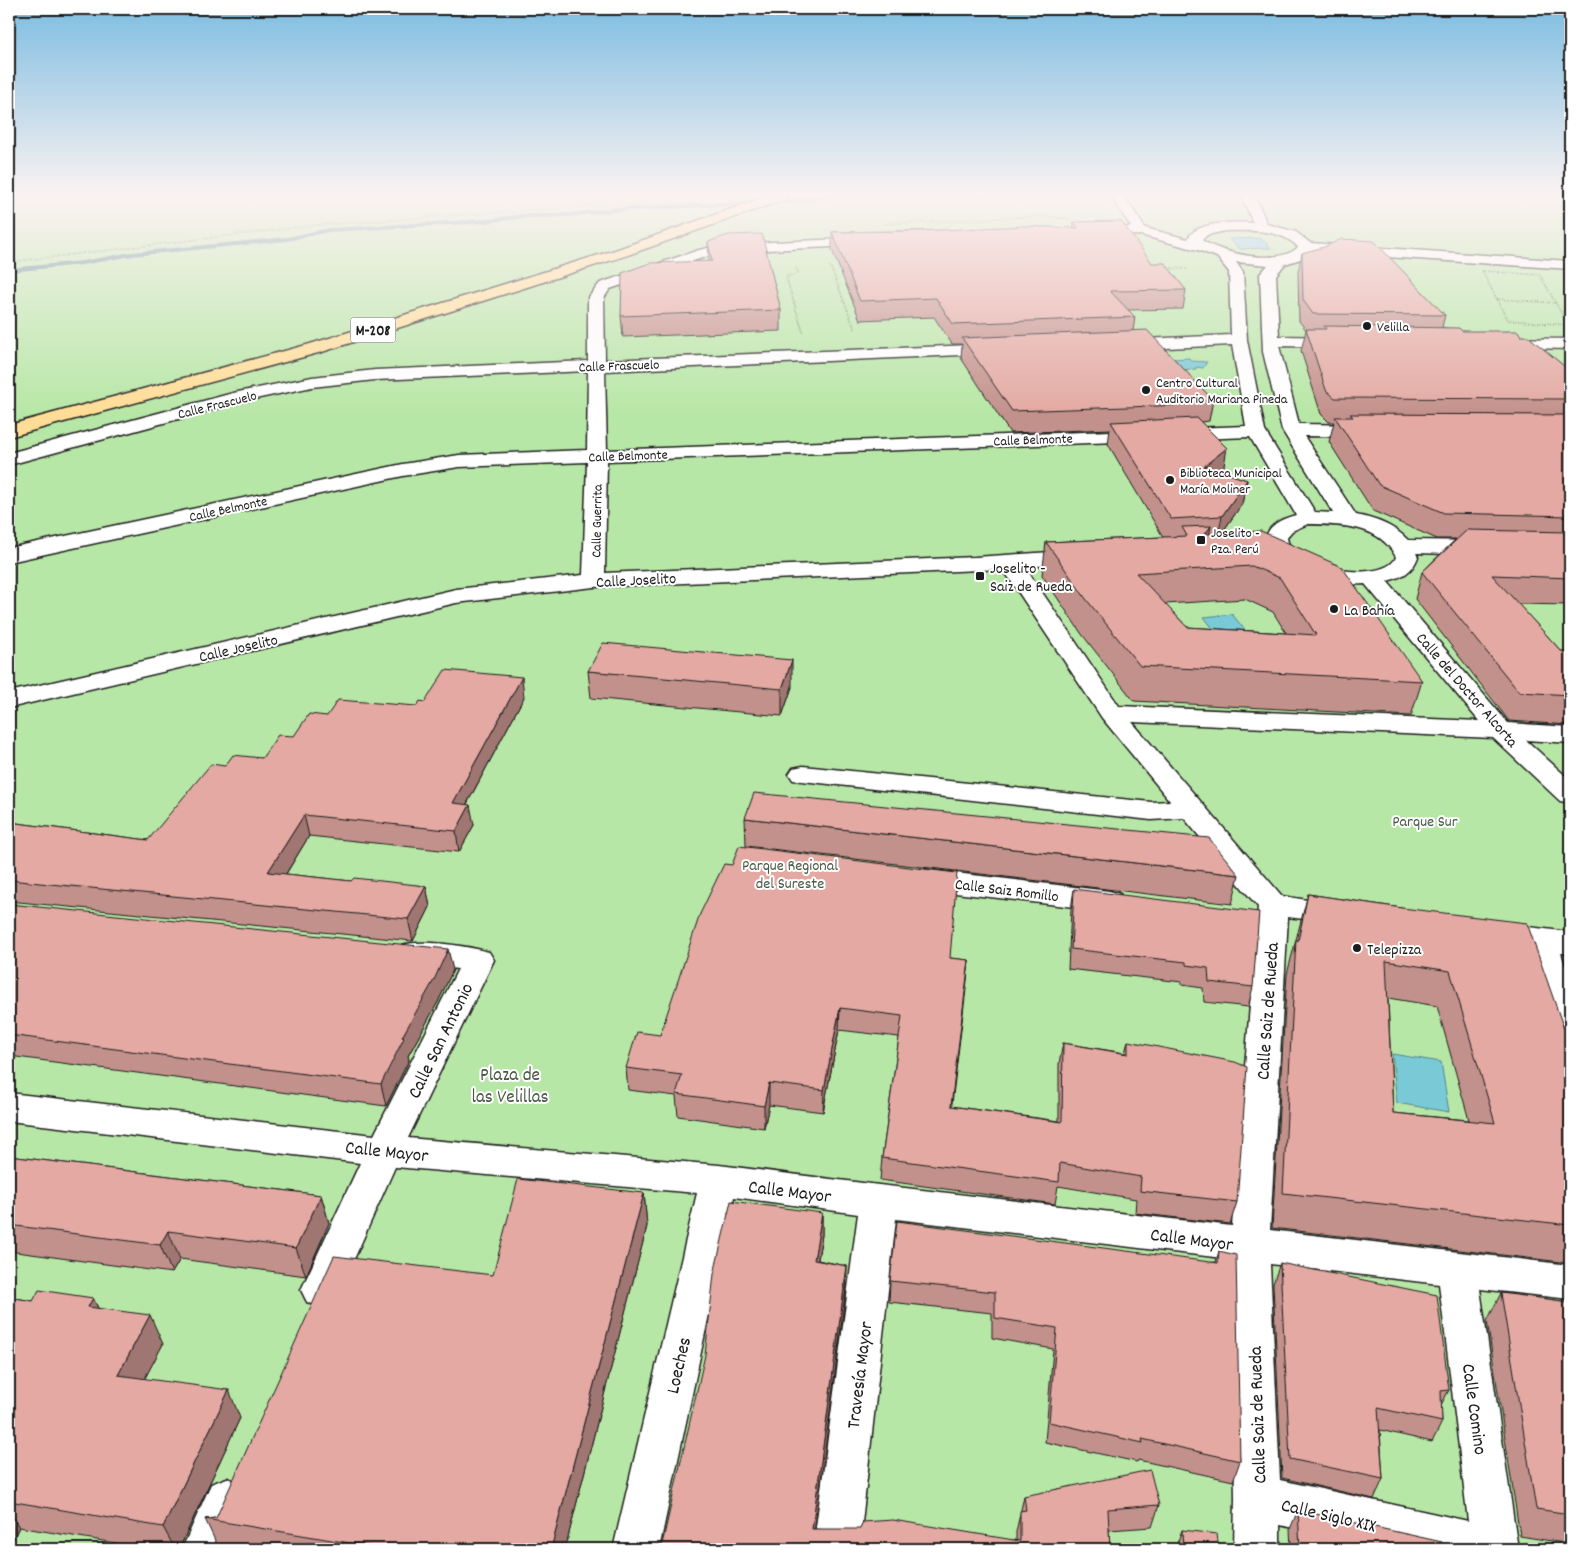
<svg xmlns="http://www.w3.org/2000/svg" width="1579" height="1558" viewBox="0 0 1579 1558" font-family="Dekko,sans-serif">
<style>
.green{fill:#b7e7a6;stroke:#6a8261}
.water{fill:#7ac9d7;stroke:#54848c}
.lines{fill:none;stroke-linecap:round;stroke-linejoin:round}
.stream{fill:#54848c;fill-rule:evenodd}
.minor-casing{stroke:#1c1c1c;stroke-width:3}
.major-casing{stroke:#1c1c1c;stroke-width:3}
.path{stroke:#1c1c1c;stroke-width:2;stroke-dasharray:0.5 2;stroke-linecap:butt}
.minor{fill:#fff;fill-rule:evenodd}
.major{fill:#ffdd96;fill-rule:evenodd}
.wall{fill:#c3918b;stroke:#1c1c1c;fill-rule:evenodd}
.shaded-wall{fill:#9f7671;stroke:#1c1c1c}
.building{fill:#e3a9a2;stroke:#1c1c1c;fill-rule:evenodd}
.poi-dot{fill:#1c1c1c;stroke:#fff;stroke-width:2}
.labels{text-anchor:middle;stroke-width:4;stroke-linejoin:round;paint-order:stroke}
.far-poi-label{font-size:14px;fill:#1c1c1c;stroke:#fff;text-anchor:start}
.far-street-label{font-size:14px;fill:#1c1c1c;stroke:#fff}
.shield{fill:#fff;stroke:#606060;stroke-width:1}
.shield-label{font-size:15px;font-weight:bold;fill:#1c1c1c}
.poi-label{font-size:16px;fill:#1c1c1c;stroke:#fff;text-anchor:start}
.street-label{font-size:16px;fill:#1c1c1c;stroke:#fff}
.park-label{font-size:16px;fill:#4a5945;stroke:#fff}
.near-street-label{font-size:19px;fill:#1c1c1c;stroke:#fff}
.near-park-label{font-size:19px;fill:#4a5945;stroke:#fff}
</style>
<rect width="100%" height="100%" fill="#f7e5e3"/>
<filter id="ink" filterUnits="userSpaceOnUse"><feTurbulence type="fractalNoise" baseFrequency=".02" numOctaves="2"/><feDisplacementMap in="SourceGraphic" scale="10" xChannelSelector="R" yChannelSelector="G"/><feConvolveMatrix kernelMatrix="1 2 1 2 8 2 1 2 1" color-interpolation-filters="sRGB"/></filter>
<g filter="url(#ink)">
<!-- green -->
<rect class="green" x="9" y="196" width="1561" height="1353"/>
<!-- water -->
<g class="water">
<path d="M1260 238 1271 248 1240 249 1229 239Z"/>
<path d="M1189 358 1191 361 1207 362 1203 368 1196 367V369L1174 370 1171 359Z"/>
<path d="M1232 614 1253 640 1224 643 1204 617Z"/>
<path d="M1392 1054 1441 1062 1449 1112 1397 1103Z"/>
</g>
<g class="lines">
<!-- stream -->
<path class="stream" d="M823 196H840L806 202 610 212 570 217 525 218 486 223 329 232 287 241 132 256 82 265 9 272V268L82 261 132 252 287 237 329 228 486 219 525 214 570 213 610 208Z"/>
<defs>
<g id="minor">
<path d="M1111 196H1124L1145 228 1188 239C1194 221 1237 222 1253 223L1242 196H1255L1267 224 1296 232 1310 243 1570 261V269L1310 252 1304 258 1285 264 1276 275 1279 336 1339 337 1345 338 1347 342 1345 346 1339 347 1279 346 1299 424 1369 425 1376 427 1378 431 1376 435 1369 437 1304 436 1356 515C1376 519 1393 525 1408 540L1485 541 1493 543 1496 548 1493 553 1485 555 1416 553 1418 557C1412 573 1402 577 1387 581L1508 723 1570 727V743L1526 740 1570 780V803L1560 801 1493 738 1132 722 1282 896 1352 907 1356 914 1352 921 1341 924 1288 917 1270 1230 1570 1265V1299L1480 1289 1518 1549H1386L1280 1525V1549H1234L1235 1498 1231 1259 896 1219 859 1549H813L858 1214 734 1197 659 1549H613L697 1193 395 1167 335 1302 321 1308 307 1302 301 1290 360 1163 9 1121V1093L374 1135 458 969 413 964 402 961 397 953 402 945C422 939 468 946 489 952L494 960 408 1138 719 1165 879 1185 1232 1226 1258 907 1184 818 1151 820 793 780 789 774 793 768 803 766 1151 802 1170 801 1102 718 1003 569 594 587 456 603 9 708V692L456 589 583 575 587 462 459 467 403 476 9 562V548L403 464 459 455 587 450 588 371 375 380 312 387 241 402 9 465V453L233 393 312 377 375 370 588 361V298L600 283 699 250 726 244 868 238 873 239 875 242 873 245 726 252 708 256 610 289 604 298 605 360 999 344 1005 345 1007 349 1005 353 605 371 607 450 1246 426 1232 345 1122 350 1116 349 1114 345 1116 341 1122 340 1231 335 1229 272 1217 257 1198 250 1140 235 1086 236 1084 233 1086 230 1091 229 1131 227ZM1225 231C1249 231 1280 228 1298 247 1280 266 1221 254 1202 240L1207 235ZM1236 262 1268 265 1260 274 1263 352 1282 430 1333 513 1315 512 1265 431 1247 340 1243 272ZM1250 437 1296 515C1258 524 1256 551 1290 569 1311 580 1341 586 1365 584L1479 721 1119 706 1025 567 1088 562 1091 557 1088 552 1080 550 975 557 605 573 607 461ZM1308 524C1341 525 1379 524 1396 557 1385 585 1288 569 1287 537L1292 531ZM1270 1264 1439 1284 1468 1521 1280 1480Z"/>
<path d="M1500 338 1570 339V349L1494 347 1492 343 1494 339Z"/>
<path d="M921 869 1109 891 1120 894 1124 901 1120 908 1109 911 921 889 910 886 906 879 910 872Z"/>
<path d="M1495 923 1570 932V954L1561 953 1570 982V1046L1558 1043 1553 1034 1528 949 1484 942 1479 934 1484 926Z"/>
<path d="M227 1478 243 1484 250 1500 228 1549H182L211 1484Z"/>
</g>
<path id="major" d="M768 196H787L786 199 625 256 322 352 9 437V425L310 344 615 250Z"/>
</defs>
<!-- minor casing -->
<use href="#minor" class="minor-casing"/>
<!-- major casing -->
<use href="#major" class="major-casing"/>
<!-- path -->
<g class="path">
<path d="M885 224 1037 216 1071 219"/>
<path d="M9 262 318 225 675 200 699 196"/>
<path d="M830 266 855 329"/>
<path d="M796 268 798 273 786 277 803 332"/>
<path d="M1166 268 1187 269"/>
<path d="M1482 271 1540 275 1568 325 1508 320Z"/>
<path d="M1497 299 1556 303"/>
</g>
<!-- minor -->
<use href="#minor" class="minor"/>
<!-- major -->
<use href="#major" class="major"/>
</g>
<!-- wall -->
<g class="wall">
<path d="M1074 222 1152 263 1186 290 1183 309 1128 310 1135 317 1133 331 1213 400 1209 421 1201 422 1222 472 1247 480 1242 504 1222 533 1422 681 1411 716 1134 701 1081 633 1042 575 1046 542 1163 537 1108 444 1110 429 1010 433 961 358 962 344H952L934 317 860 320 832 250V232L1073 228ZM1245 599 1273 612 1286 633 1187 627 1165 604Z"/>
<path d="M708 242 781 310V331L623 337 621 316 709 261Z"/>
<path d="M1302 253 1445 315 1442 327 1462 331 1521 336 1570 371V605L1518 604 1561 651 1570 652V725L1509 721 1415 599 1422 572 1456 539H1437L1373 511 1329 442 1334 422H1329L1321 414 1301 351 1306 330 1299 321 1298 272Z"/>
<path d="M588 671 792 687 782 716 591 698Z"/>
<path d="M524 697 467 804 474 825 459 852 309 836 286 874 351 881 426 886 430 907 413 941 9 901V822L148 840 225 766 262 758 294 736 327 716 417 706 425 702Z"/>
<path d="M745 818 1239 875 1232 904 746 846Z"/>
<path d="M1074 889 1253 987 1248 1007 1204 1002 1203 988 1182 985V982L1068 969 1071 909Z"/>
<path d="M1308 894 1402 908 1570 1046V1263L1272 1228 1287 974ZM1388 998 1437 1006 1469 1120 1393 1113Z"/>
<path d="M9 904 453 970 438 1002 408 1056 409 1060 386 1106 9 1056Z"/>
<path d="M950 958 969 960 951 1106 1059 1121V1064L1063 1043 1125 1053 1128 1041 1237 1202 1230 1224 1135 1213 1136 1199 1058 1186 1055 1204 880 1180 882 1158 899 1037 839 1030 823 1112 769 1105 764 1128 678 1116 676 1096 628 1090 626 1068 660 1035Z"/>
<path d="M9 1156 321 1195 329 1223 306 1276 180 1259 172 1273 9 1251Z"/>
<path d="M644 1193 647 1226 565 1549H219L205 1519 216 1518 493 1275Z"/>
<path d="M822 1213V1235L818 1260 847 1266 846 1289 814 1529 1016 1540V1532L1024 1496 1159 1505 1152 1527 1109 1530 1110 1549H661Z"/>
<path d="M1219 1251 1240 1461 1233 1481 1138 1460 1137 1462 1045 1442 1053 1349 992 1338V1313L889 1302 890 1281 1216 1262Z"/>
<path d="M1280 1263 1449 1390 1441 1405 1442 1422 1432 1442 1380 1430 1383 1479 1374 1499 1282 1478 1273 1284Z"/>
<path d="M1501 1293 1570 1302V1544L1520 1536 1487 1321Z"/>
<path d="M9 1297 33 1301 93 1298 98 1308 163 1344 144 1379 240 1418 179 1549H151L19 1527 13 1539 9 1538Z"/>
<path d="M1298 1510 1442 1549H1291L1290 1529Z"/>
<path d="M1182 1530 1219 1549H1175Z"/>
</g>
<!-- shaded-wall -->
<g class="shaded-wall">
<path d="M1227 448 1223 472 1204 466Z"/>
<path d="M1247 480 1242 504 1217 540 1222 516Z"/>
<path d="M1211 526 1205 558V534Z"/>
<path d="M792 660V687L782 716V689Z"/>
<path d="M522 677 524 697 456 824 453 803Z"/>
<path d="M470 805 474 825 459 852 456 831Z"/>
<path d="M304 815 309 836 274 893 268 872Z"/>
<path d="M426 886 430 907 413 941 408 919Z"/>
<path d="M448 949 453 970 438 1002 408 1056 409 1060 386 1106 381 1084 402 1037Z"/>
<path d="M969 960 967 981 949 1128 951 1106Z"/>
<path d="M840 1008 839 1030 823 1112 824 1090Z"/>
<path d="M769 1083V1105L764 1128V1106Z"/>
<path d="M644 1193 647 1226 565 1549H551Z"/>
<path d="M321 1195 329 1223 306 1276 296 1248Z"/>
<path d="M822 1213V1235L814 1282V1260Z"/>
<path d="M168 1231 180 1259 172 1273 160 1245Z"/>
<path d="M847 1266 846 1289 812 1549V1529Z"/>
<path d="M93 1298 107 1326 88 1307Z"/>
<path d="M150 1315 163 1344 132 1403 118 1375Z"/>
<path d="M229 1390 240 1418 179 1549H175L163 1527Z"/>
<path d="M9 1511 19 1527 13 1539 9 1532Z"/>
</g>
<!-- building -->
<g class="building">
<path d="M1121 221 1152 263H1165L1186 290 1110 291 1135 317 953 324 936 298 860 301 832 232 923 231 1023 226 1078 228 1074 222Z"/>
<path d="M762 234 781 310 621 316 622 273 650 263 712 261 708 242 728 235Z"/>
<path d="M1342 239 1374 241 1445 315 1313 314 1303 300 1302 253 1324 247Z"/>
<path d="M1324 326 1459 328 1462 331H1518L1521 336H1528L1570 371V399L1335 398 1326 390 1306 329H1326Z"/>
<path d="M1147 330 1213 400 1180 401 1184 405 1012 411 962 338Z"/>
<path d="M1350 414 1570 415V516L1444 513 1379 485 1335 417H1353Z"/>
<path d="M1197 418 1227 448 1204 466 1247 480 1222 516 1171 519 1111 422Z"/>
<path d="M1211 526 1205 534 1261 531 1342 567 1422 681 1140 666 1086 599 1046 542 1187 536 1182 527ZM1252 566 1280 578 1316 635 1187 627 1136 573Z"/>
<path d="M1467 530 1570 532V578L1492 575 1561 651 1570 652V695L1519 692 1422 572Z"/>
<path d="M603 643 792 660 782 689 588 671Z"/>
<path d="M445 670 522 677 453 803 470 805 456 831 304 815 268 872 351 881 354 878 426 886 408 919 9 880V822L148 840 211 764 225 766 233 755 262 758 278 735 294 736 309 714 327 716 338 700 417 706 420 701 425 702Z"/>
<path d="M754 793 1209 838 1239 875 745 818Z"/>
<path d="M739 846 957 873 950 958 969 960 951 1106 1062 1122 1063 1043 1128 1054V1041L1235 1062 1247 1067 1237 1202 1140 1191 1141 1177 1060 1163 1059 1182 882 1158 902 1016 840 1008 824 1090 769 1083 764 1106 676 1094 682 1075 626 1068 637 1032 660 1035 700 914 724 864 732 865Z"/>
<path d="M1074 889 1259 912 1253 987 1209 982 1208 968 1186 965V962L1071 949Z"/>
<path d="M1308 894 1402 908 1527 923 1570 1046V1225L1283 1193 1296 939 1298 941ZM1386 961 1450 971 1495 1123 1393 1113Z"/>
<path d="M9 904 448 949 434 980 402 1037 404 1038 381 1084 9 1035Z"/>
<path d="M9 1156 321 1195 296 1248 168 1231 160 1245 9 1225Z"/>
<path d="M518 1179 644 1193 551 1549H386L205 1519 216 1518 334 1256 493 1275Z"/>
<path d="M731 1201 822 1213 814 1260 847 1266 812 1529H860L863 1522 893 1520 1020 1541V1511L1026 1510 1024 1496 1150 1470 1159 1505 1108 1509 1110 1549H661L705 1355 714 1274Z"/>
<path d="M897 1221 1218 1263 1219 1251 1236 1255 1240 1461 1142 1439 1143 1443 1049 1422 1057 1328 995 1318V1292L890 1281Z"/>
<path d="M1280 1263 1437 1295 1449 1390 1441 1391 1442 1422 1378 1408 1383 1479 1290 1459Z"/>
<path d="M39 1290 93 1298 88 1307 150 1315 118 1375 229 1390 163 1527 9 1501V1297L33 1301Z"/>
<path d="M1501 1293 1570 1302V1514L1536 1509Z"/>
<path d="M1298 1510 1442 1542V1549H1300Z"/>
<path d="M1182 1530 1217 1534 1219 1549H1183Z"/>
</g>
</g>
<!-- sky -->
<linearGradient id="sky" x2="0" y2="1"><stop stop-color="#7cbce1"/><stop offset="0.47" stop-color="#fbf3f2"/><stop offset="1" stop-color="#fbf3f2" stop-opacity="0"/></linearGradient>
<rect width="1579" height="414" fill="url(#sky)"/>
<!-- markers -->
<g class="poi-dot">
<circle cx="1367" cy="326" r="5"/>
<circle cx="1146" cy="390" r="5"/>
<circle cx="1170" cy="480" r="5"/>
<rect x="1196" y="535" width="10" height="10" rx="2.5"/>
<rect x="975" y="571" width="10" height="10" rx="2.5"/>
<circle cx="1334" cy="609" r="5"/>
<circle cx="1357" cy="948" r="5"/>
</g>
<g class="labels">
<!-- far-poi labels -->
<g class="far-poi-label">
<text x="1377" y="331">Velilla</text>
<text x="1156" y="387">Centro Cultural<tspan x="1156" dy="16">Auditorio Mariana Pineda</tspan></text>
<text x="1180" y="477">Biblioteca Municipal<tspan x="1180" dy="16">María Moliner</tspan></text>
<text x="1211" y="537">Joselito -<tspan x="1211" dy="16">Pza. Perú</tspan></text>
</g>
<!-- far-street labels -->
<g class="far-street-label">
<text transform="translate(619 365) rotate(-2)" y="5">Calle Frascuelo</text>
<text transform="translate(217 404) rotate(-14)" y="5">Calle Frascuelo</text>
<text transform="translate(1033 439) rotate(-2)" y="5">Calle Belmonte</text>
<text transform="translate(628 455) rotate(-2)" y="5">Calle Belmonte</text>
<text transform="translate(228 508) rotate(-12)" y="5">Calle Belmonte</text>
<text transform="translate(596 521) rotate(-89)" y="5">Calle Guerrita</text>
</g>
<!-- shield labels -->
<rect class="shield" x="350.5" y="317.5" width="45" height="25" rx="4"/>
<g class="shield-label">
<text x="373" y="335">M-208</text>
</g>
<!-- poi labels -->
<g class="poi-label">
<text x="990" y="573">Joselito -<tspan x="990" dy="18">Saiz de Rueda</tspan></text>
<text x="1344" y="615">La Bahía</text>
<text x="1367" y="954">Telepizza</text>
</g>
<!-- street labels -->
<g class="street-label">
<text transform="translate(636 579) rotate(-3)" y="6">Calle Joselito</text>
<text transform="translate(238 647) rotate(-13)" y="6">Calle Joselito</text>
<text transform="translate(1468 689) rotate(49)" y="6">Calle del Doctor Alcorta</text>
<text transform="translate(1007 889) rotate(7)" y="6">Calle Saiz Romillo</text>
</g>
<!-- park labels -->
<g class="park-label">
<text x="1425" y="826">Parque Sur</text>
<text x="790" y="870">Parque Regional<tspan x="790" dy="18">del Sureste</tspan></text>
</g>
<!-- near-street labels -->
<g class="near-street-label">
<text transform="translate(1266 1011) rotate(-86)" y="7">Calle Saiz de Rueda</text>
<text transform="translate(439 1040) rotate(-64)" y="7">Calle San Antonio</text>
<text transform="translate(387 1150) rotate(6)" y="7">Calle Mayor</text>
<text transform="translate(790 1190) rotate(7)" y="7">Calle Mayor</text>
<text transform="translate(1192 1238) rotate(7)" y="7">Calle Mayor</text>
<text transform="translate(677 1365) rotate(-77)" y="7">Loeches</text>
<text transform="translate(858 1375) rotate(-83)" y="7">Travesía Mayor</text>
<text transform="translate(1476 1409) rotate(82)" y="7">Calle Comino</text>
<text transform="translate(1256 1415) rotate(-92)" y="7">Calle Saiz de Rueda</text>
<text transform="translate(1329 1514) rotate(13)" y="7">Calle Siglo XIX</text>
</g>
<!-- near-park labels -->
<g class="near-park-label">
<text x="510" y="1080">Plaza de<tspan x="510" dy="22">las Velillas</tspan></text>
</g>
</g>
<!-- margin -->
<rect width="1579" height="1558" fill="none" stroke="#fff" stroke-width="30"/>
<rect x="15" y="15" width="1549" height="1528" fill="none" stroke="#1c1c1c" stroke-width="2" filter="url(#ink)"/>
</svg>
